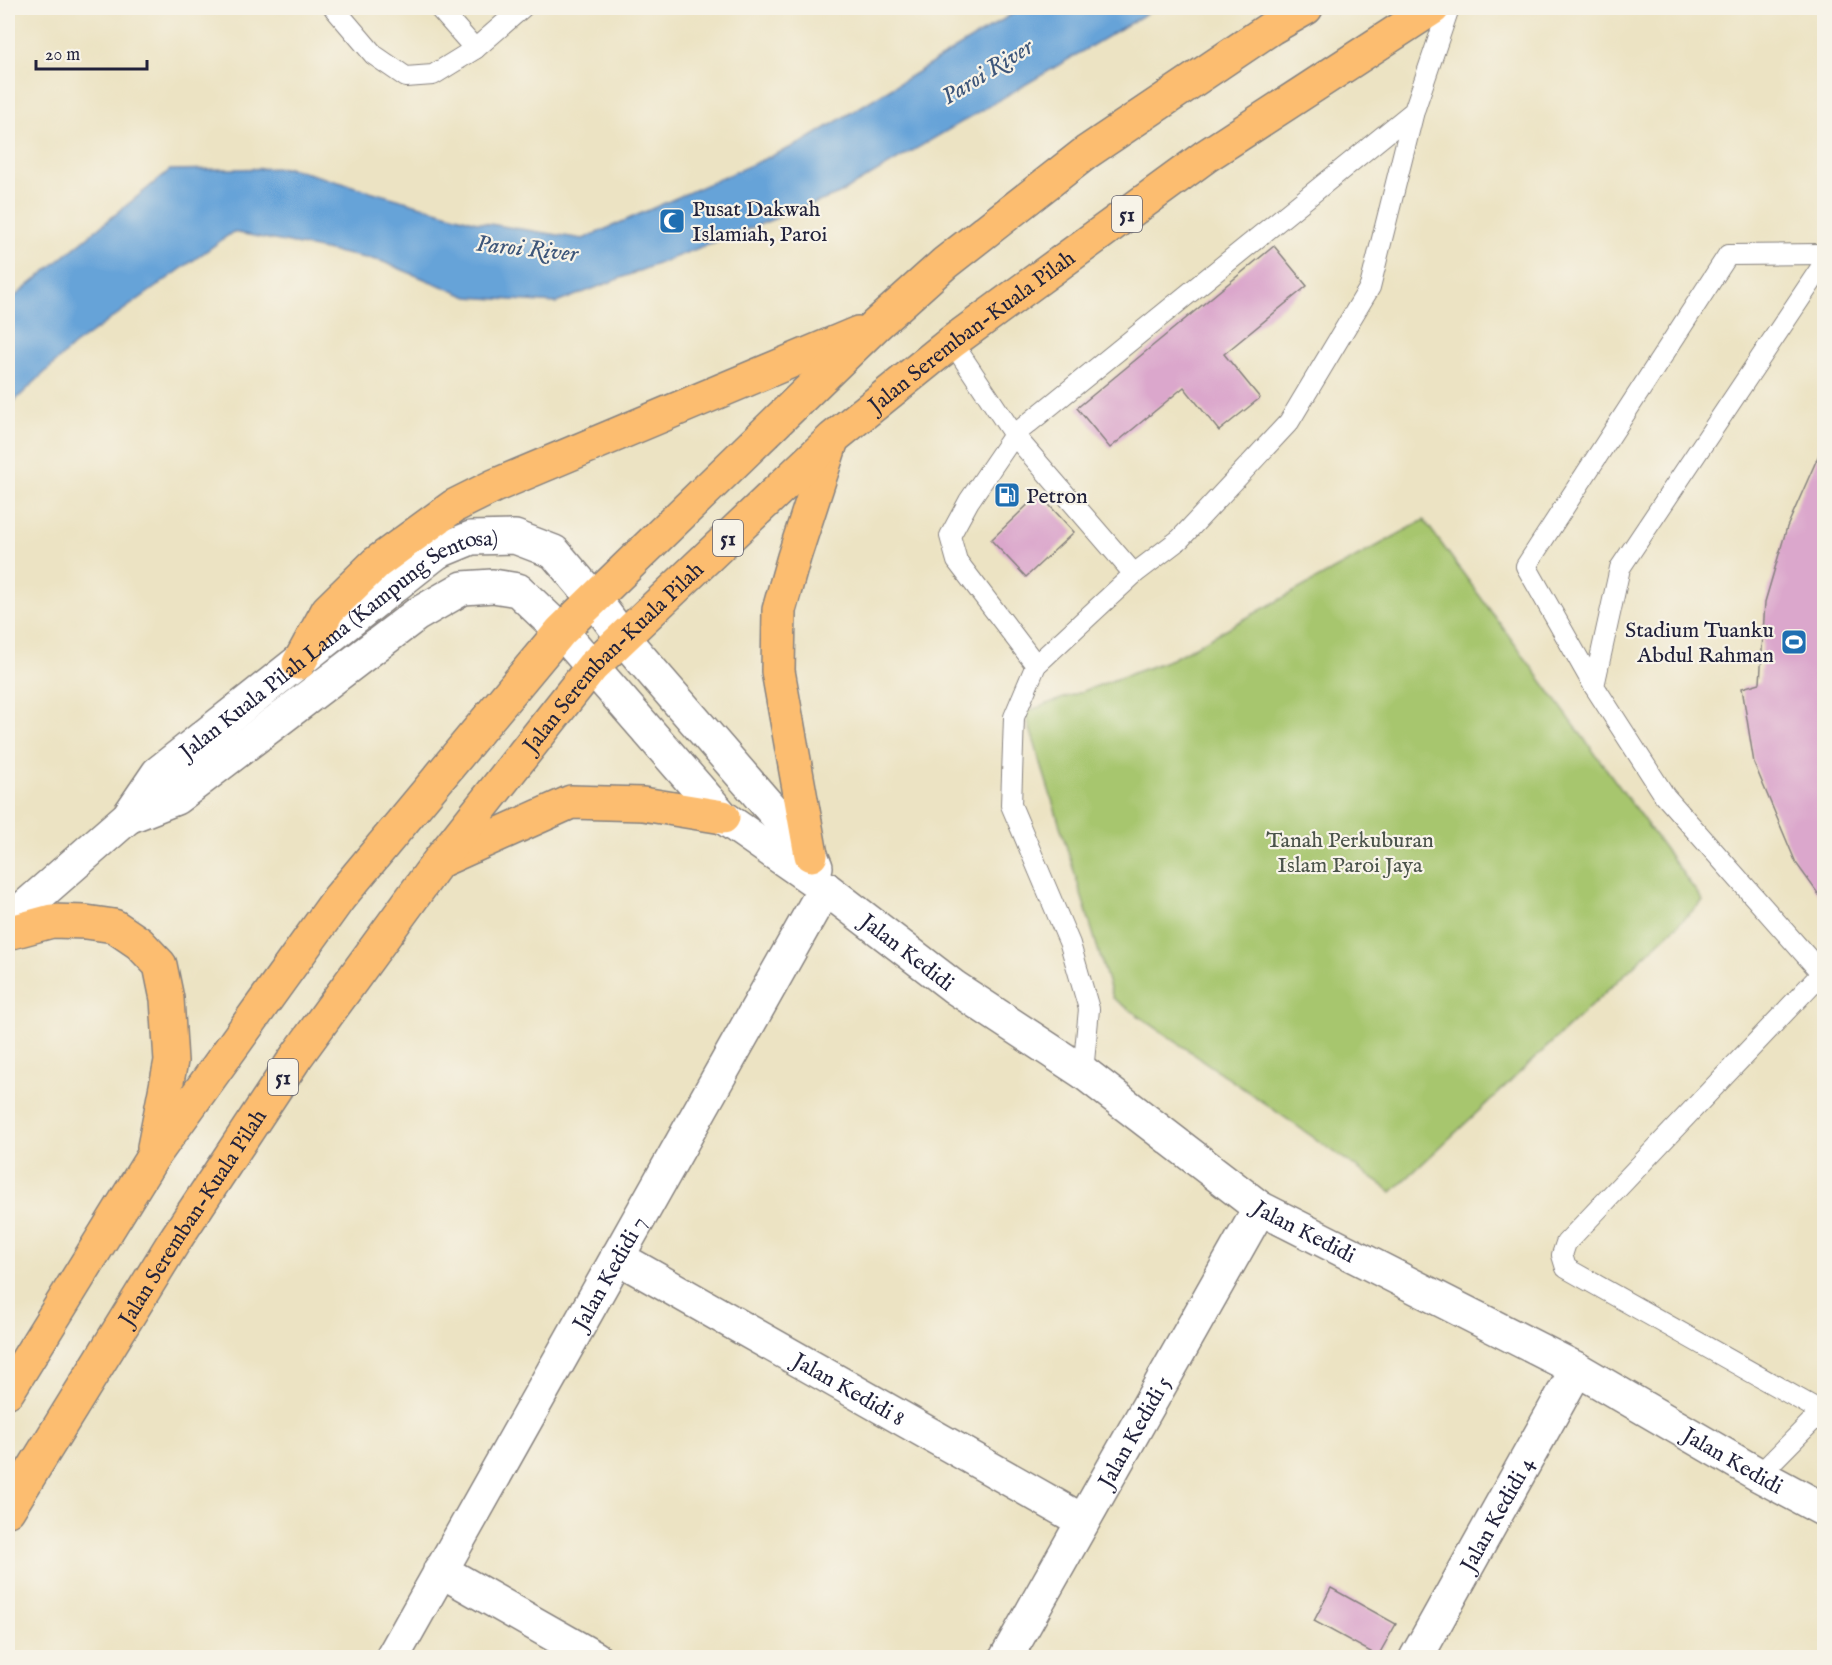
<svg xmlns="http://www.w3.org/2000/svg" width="1832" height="1665" viewBox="0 0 1832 1665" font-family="'IM FELL English',serif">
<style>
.green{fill:#a7c66e;stroke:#647454;stroke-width:1.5}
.water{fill:#66a3d8;stroke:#44628a;stroke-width:1.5}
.building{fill:#dba7cc}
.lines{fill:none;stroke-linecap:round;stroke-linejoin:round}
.service-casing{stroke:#87827f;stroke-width:22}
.minor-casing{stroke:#87827f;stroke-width:36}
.tertiary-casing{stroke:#87827f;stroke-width:36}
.trunk-casing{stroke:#87827f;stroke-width:36}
.service{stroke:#fff;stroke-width:20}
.minor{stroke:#fff;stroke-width:33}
.tertiary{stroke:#fff;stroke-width:33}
.trunk{stroke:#fcbd6f;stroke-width:33}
.labels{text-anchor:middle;stroke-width:4.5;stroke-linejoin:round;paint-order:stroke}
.shield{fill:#f7f3e8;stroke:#62616f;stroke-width:1.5}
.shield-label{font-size:21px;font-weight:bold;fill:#22223b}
.poi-label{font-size:22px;fill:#22223b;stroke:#f7f3e8;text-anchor:start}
.street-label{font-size:22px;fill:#22223b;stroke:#f7f3e8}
.park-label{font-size:22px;fill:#4a534a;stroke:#f7f3e8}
.water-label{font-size:24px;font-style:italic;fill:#3d567a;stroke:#f7f3e8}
</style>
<rect width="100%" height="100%" fill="#f7f3e8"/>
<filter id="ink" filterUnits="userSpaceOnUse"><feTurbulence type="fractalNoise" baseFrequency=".0167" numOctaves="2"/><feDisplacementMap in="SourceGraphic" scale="12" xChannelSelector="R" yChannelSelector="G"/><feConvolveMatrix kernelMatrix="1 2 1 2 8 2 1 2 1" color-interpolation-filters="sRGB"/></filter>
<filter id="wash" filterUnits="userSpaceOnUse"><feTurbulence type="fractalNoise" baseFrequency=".008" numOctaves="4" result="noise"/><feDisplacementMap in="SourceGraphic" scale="24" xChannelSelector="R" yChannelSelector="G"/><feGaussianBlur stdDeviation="1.35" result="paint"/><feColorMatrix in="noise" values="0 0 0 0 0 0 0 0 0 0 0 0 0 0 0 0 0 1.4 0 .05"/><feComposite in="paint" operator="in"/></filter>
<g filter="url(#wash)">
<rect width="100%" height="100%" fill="#ece3c3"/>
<!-- green -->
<path class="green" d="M1424 520 1703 901 1392 1192 1113 998 1025 712 1172 659Z"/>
<!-- water -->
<path class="water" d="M1022 8H1156L839 194 556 303 468 297 381 261 233 232 73 346 8 407V302L170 170 290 168 477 222 583 239 803 142Z"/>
<g id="blocks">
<!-- building -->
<g class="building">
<path d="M1274 246 1307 286 1224 354 1260 398 1219 431 1184 387 1110 448 1077 408Z"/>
<path d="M1824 443V902L1796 863 1754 763 1742 688 1760 683 1765 602 1787 527Z"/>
<path d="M1039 494 1074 532 1026 577 991 540Z"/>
<path d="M1331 1588 1396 1624 1378 1656 1314 1621Z"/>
</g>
</g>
</g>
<g filter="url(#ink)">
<use href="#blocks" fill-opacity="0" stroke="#87827f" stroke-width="1.5"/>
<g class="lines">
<defs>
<g id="service">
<path d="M334 8 374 55 406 77 433 75 475 49 522 8"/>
<path d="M439 8 475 49"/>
<path d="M1824 263 1620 568 1594 686 1665 796 1824 976"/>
<path d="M952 342 1014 435 1134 574"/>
<path d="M1036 665 957 561 950 536 969 501 1014 435 1414 111 1449 8"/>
<path d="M1594 686 1526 566 1728 255 1824 254"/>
<path d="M1822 973 1566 1243 1562 1255 1566 1268 1824 1413"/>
<path d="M1083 1072 1089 1009 1070 944 1011 805 1014 717 1036 665 1134 574 1180 539 1289 422 1370 287 1414 111"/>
<path d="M1759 1475 1822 1411"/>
</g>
<g id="minor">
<path id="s1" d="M617 1257 1083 1521"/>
<path d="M440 1570 595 1658"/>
<path id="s2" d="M392 1658 825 888"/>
<path id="s3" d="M1006 1658 1260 1208"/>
<path id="s4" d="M1416 1658 1577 1369"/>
</g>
<g id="tertiary">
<path id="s5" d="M128 817 176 798 416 615 463 588 493 586 518 590 561 631 723 817 825 888 954 987 1083 1072 1260 1208 1577 1369 1759 1475 1824 1510"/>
<path id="s6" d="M8 922 128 817 158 773 437 552 471 538 515 537 554 552 594 599 623 638 811 855 816 867"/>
</g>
<g id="trunk">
<path d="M299 663 328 610 376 563 454 506 494 486 858 333"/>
<path d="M811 855 778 671 779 610 794 557 831 443"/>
<path d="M444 859 571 802 643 804 723 817"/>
<path d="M8 933 52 921 86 922 114 926 139 943 160 965 167 999 171 1061 154 1147"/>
<path d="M8 1391 152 1158 339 898 561 631 876 325 945 263 1087 152 1271 28 1306 8"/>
<path id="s7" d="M8 1510 173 1243 296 1057 439 861 592 667 833 438 952 342 1206 156 1433 8"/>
</g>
</defs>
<!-- service casing -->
<use href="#service" class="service-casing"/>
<!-- minor casing -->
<use href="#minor" class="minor-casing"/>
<!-- tertiary casing -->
<use href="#tertiary" class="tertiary-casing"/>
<!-- trunk casing -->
<use href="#trunk" class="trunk-casing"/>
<!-- service -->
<use href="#service" class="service"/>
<!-- minor -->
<use href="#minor" class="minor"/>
<!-- tertiary -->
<use href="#tertiary" class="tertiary"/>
<!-- trunk -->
<use href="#trunk" class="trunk"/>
</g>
</g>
<!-- icons -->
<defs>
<symbol id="mosque-square" viewBox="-11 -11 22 22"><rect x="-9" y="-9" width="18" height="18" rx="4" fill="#1f6fb2" stroke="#f7f3e8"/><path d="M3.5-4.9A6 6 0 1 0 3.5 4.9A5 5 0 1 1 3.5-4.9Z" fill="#fff"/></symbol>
<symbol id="fuel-square" viewBox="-11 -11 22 22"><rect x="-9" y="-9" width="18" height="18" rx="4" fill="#1f6fb2" stroke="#f7f3e8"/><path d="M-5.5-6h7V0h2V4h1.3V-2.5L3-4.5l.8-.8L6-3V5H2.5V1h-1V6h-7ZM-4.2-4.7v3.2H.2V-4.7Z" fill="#fff"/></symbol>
<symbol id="stadium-square" viewBox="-11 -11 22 22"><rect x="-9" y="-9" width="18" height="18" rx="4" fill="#1f6fb2" stroke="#f7f3e8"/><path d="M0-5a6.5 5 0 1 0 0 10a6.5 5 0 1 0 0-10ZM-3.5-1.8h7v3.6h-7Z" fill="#fff"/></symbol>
</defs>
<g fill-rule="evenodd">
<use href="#mosque-square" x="657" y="206" width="30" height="30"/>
<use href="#fuel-square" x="992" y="480" width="30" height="30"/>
<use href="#stadium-square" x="1779" y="627" width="30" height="30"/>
</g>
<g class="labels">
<!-- shield labels -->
<g class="shield">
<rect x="1112" y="196" width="30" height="36" rx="4.5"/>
<rect x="713" y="520" width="30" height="36" rx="4.5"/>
<rect x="268" y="1059" width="30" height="36" rx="4.5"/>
</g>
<g class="shield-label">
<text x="1127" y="221">51</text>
<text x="728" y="545">51</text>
<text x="283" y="1084">51</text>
</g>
<!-- poi labels -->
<g class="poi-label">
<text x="692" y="216">Pusat Dakwah<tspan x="692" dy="25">Islamiah, Paroi</tspan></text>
<text x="1026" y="503">Petron</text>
<text x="1774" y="637" text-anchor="end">Stadium Tuanku<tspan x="1774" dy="25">Abdul Rahman</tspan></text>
</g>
<!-- street labels -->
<g class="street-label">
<text dy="8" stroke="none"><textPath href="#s7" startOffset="1534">Jalan Seremban-Kuala Pilah</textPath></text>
<text dy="8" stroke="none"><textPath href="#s6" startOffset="438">Jalan Kuala Pilah Lama (Kampung Sentosa)</textPath></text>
<text dy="8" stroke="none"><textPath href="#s7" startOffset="1048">Jalan Seremban-Kuala Pilah</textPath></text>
<text dy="8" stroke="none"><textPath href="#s5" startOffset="998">Jalan Kedidi</textPath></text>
<text dy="8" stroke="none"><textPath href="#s7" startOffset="346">Jalan Seremban-Kuala Pilah</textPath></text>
<text dy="8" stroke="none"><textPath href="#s5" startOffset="1484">Jalan Kedidi</textPath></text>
<text dy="8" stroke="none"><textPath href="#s2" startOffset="442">Jalan Kedidi 7</textPath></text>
<text dy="8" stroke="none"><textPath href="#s1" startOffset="267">Jalan Kedidi 8</textPath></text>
<text dy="8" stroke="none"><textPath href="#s3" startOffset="260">Jalan Kedidi 5</textPath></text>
<text dy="8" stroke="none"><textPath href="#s5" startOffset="1970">Jalan Kedidi</textPath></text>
<text dy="8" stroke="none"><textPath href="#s4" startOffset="165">Jalan Kedidi 4</textPath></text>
</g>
<!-- park labels -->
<g class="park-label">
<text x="1350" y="847">Tanah Perkuburan<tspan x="1350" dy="25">Islam Paroi Jaya</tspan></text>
</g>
<!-- water labels -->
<g class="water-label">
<text transform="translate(987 71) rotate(-32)" y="8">Paroi River</text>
<text transform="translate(527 248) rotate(6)" y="8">Paroi River</text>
</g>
</g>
<!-- margin -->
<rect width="1832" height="1665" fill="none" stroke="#f7f3e8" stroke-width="30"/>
<!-- scale -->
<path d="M36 60v9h111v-9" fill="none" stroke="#22223b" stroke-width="3"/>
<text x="45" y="60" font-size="18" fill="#22223b" stroke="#f7f3e8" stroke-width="4.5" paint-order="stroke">20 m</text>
</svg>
